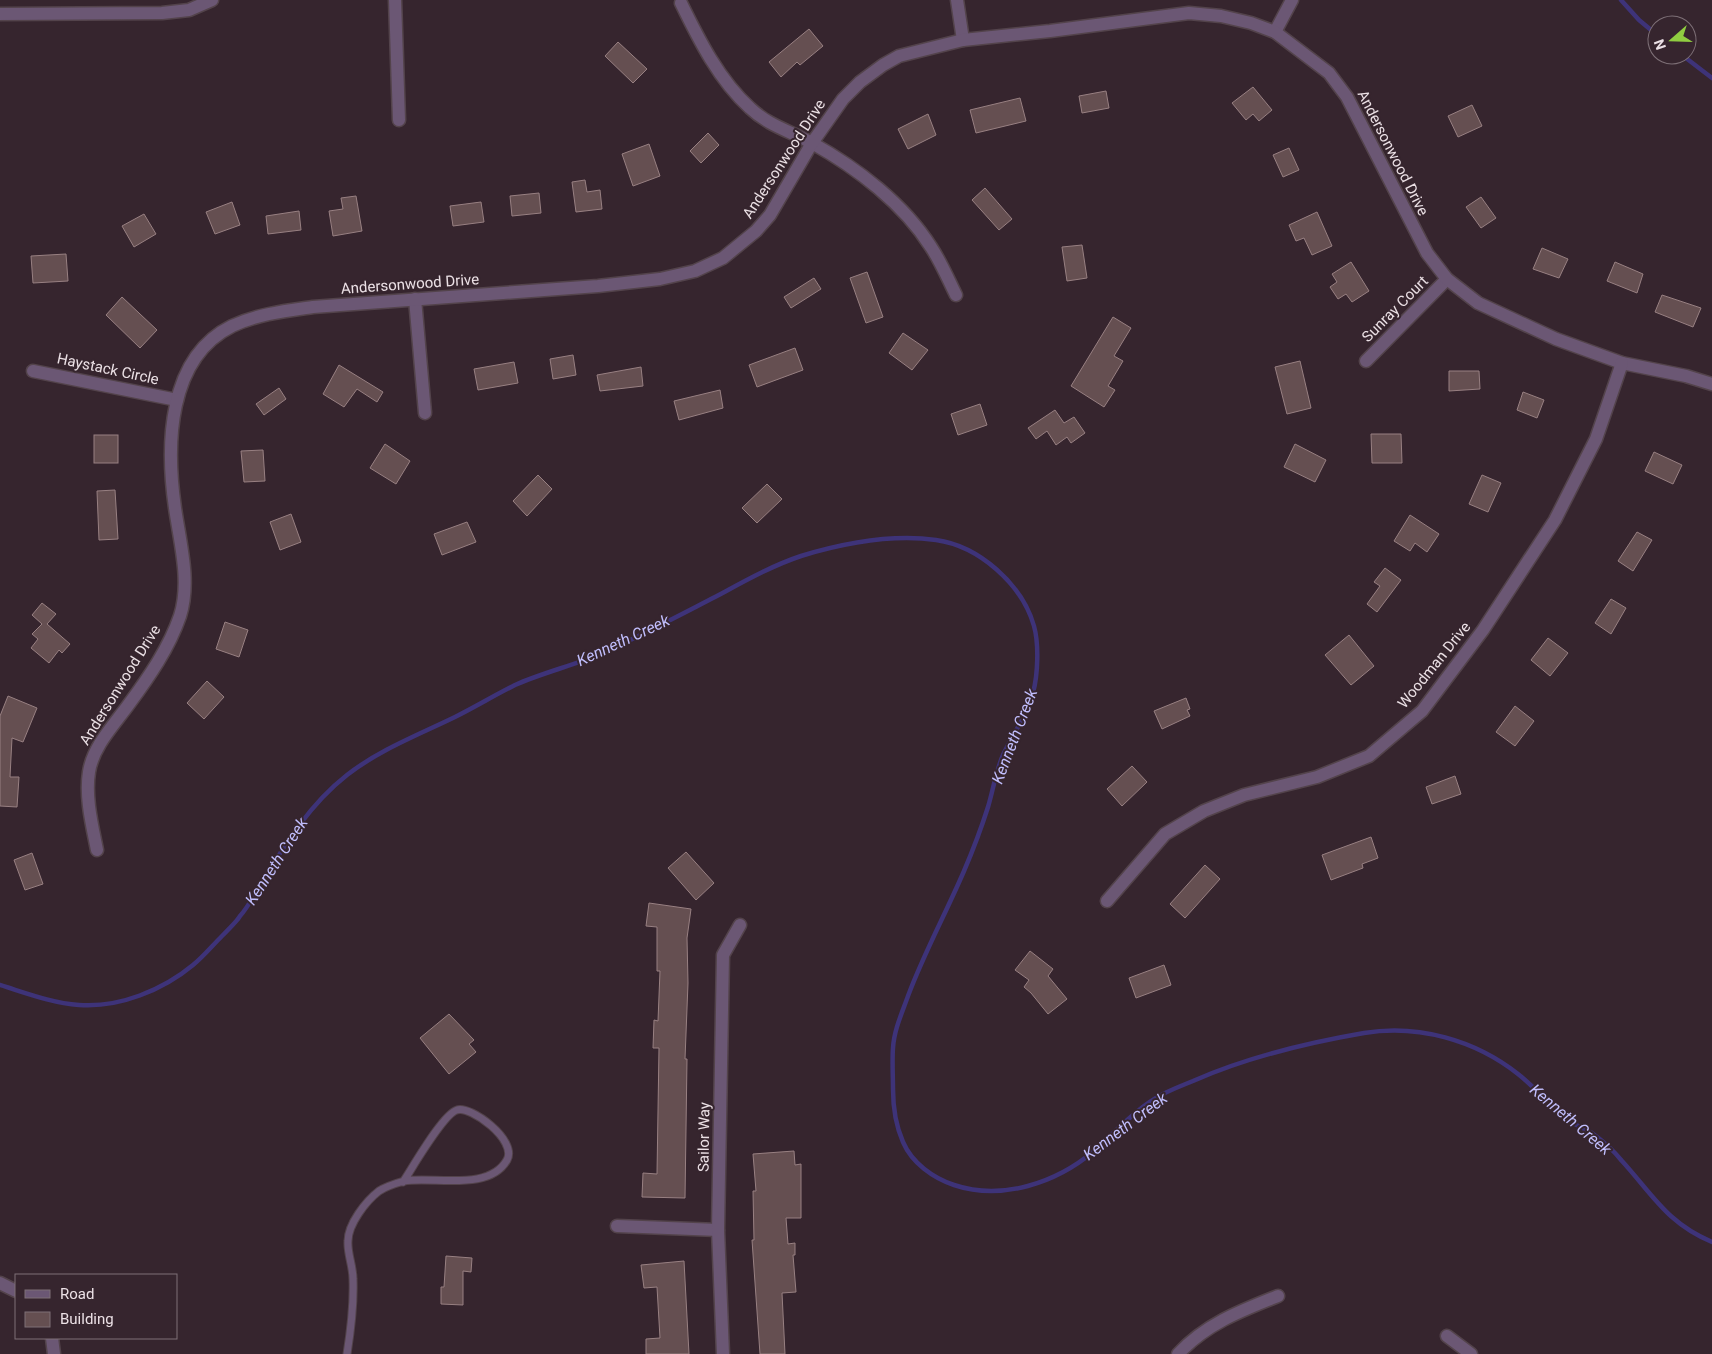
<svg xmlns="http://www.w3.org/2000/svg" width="1712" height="1354" viewBox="0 0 1712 1354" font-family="Roboto,sans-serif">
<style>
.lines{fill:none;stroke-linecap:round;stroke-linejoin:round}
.stream{stroke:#3e3379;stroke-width:4.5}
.building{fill:#654f51;stroke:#988082}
.service-casing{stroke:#53434b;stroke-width:9}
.minor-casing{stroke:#53434b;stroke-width:15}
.service{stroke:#6b5774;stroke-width:7}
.minor{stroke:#6b5774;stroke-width:12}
.labels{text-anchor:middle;stroke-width:4;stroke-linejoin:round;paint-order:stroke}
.street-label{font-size:15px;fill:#ebe0e5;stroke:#36252e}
.water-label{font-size:16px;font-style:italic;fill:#c1befd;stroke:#36252e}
</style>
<rect width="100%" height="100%" fill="#36252e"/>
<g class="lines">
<!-- stream -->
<g class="stream">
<path d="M1621 0 1639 20 1657 35"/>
<path d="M1682 55 1712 78"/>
<path d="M0 985C26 993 52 1003 79 1005 119 1008 163 990 193 965 203 957 212 946 222 936 225 933 238 920 240 916 249 906 255 893 262 882 286 843 310 804 347 775 379 750 418 735 455 717 475 707 495 695 515 685 544 672 576 665 605 652 642 635 678 616 715 597 743 582 771 566 801 556 844 543 892 534 936 540 979 546 1022 584 1034 626 1039 644 1038 674 1033 693 1027 715 1013 734 1003 755 996 771 993 790 988 807 981 829 973 850 964 871 946 913 924 953 908 996 902 1013 894 1030 893 1048 892 1061 893 1076 893 1089 893 1107 896 1126 903 1142 912 1163 933 1178 954 1185 1002 1201 1056 1183 1094 1151 1114 1133 1133 1112 1156 1098 1167 1091 1181 1086 1193 1081 1247 1057 1306 1043 1364 1033 1418 1024 1475 1040 1518 1074 1536 1088 1550 1106 1568 1120 1578 1127 1582 1127 1592 1133 1603 1141 1614 1151 1622 1161 1653 1195 1667 1223 1712 1242"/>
</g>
</g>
<!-- building -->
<g class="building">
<path d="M809 29 823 46 800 65 797 62 781 77 769 62Z"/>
<path d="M618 42 647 69 633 83 605 56Z"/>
<path d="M1253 87 1272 110 1259 121 1253 114 1246 120 1232 103Z"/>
<path d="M1106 91 1109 108 1082 113 1079 96Z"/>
<path d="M1020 98 1026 121 976 133 970 110Z"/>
<path d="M1472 105 1482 126 1458 137 1448 116Z"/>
<path d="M928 114 936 135 908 149 898 129Z"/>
<path d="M708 133 719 145 701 163 690 151Z"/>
<path d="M649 144 660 176 633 186 622 154Z"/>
<path d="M1289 148 1299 170 1283 177 1273 155Z"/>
<path d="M585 180 587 192 600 190 602 209 576 212 572 182Z"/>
<path d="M985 188 1012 219 999 230 972 200Z"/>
<path d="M539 193 541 213 512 216 510 196Z"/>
<path d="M356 196 362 231 333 236 329 211 343 209 341 198Z"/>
<path d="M1481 197 1496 218 1481 228 1466 207Z"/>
<path d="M232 202 240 225 215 234 206 212Z"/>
<path d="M481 202 484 222 453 226 450 206Z"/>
<path d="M299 211 301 230 268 234 266 216Z"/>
<path d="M1317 212 1332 246 1312 255 1304 238 1296 241 1289 225Z"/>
<path d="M144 214 156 234 134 247 122 226Z"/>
<path d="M1082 245 1087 278 1067 281 1062 247Z"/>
<path d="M1542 248 1568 259 1559 278 1533 269Z"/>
<path d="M66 254 68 281 33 283 31 256Z"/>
<path d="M1351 262 1369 291 1352 302 1346 294 1338 299 1330 287 1337 282 1332 274Z"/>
<path d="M1615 262 1643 274 1637 293 1607 281Z"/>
<path d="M867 272 883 317 866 323 850 278Z"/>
<path d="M814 278 821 289 791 308 784 297Z"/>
<path d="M1662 295 1701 308 1693 327 1655 312Z"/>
<path d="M122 297 157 330 140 348 106 315Z"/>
<path d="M1113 317 1131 328 1114 356 1123 361 1108 386 1115 390 1104 407 1071 386Z"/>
<path d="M903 333 928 350 912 370 889 353Z"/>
<path d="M795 348 803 370 757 387 749 365Z"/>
<path d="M573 355 576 375 553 379 550 359Z"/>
<path d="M1300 361 1311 408 1287 414 1275 367Z"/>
<path d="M514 362 518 383 478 390 474 369Z"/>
<path d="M339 365 383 392 377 402 357 389 344 407 323 394Z"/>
<path d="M641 367 643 386 600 391 597 375Z"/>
<path d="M1449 371H1479L1480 389 1449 391Z"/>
<path d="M279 388 286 399 264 415 256 404Z"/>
<path d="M720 390 723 408 679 420 674 401Z"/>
<path d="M1523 392 1544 400 1537 418 1517 410Z"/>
<path d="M980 404 987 425 958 435 951 414Z"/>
<path d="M1055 410 1064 423 1074 417 1085 433 1071 443 1067 437 1056 445 1047 431 1036 439 1028 428Z"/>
<path d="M1371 434H1401L1402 463H1372Z"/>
<rect x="94" y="435" width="24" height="28"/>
<path d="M385 444 410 461 396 484 370 468Z"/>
<path d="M1295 444 1326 460 1315 482 1284 467Z"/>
<path d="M263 450 265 481 244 482 241 451Z"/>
<path d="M1654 452 1682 465 1673 484 1645 471Z"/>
<path d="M538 475 552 489 527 516 513 501Z"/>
<path d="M1482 475 1501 483 1488 512 1469 504Z"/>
<path d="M767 484 782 499 757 523 742 508Z"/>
<path d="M115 490 118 539 99 540 97 491Z"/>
<path d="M291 514 301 542 280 550 270 522Z"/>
<path d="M1410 515 1439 534 1427 552 1415 543 1410 551 1394 541Z"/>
<path d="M467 522 476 542 442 555 434 534Z"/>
<path d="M1637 532 1652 540 1633 571 1618 561Z"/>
<path d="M1385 568 1401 580 1377 612 1367 604 1380 586 1374 582Z"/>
<path d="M1611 599 1626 608 1611 634 1595 623Z"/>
<path d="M42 603 56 614 47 624 70 644 62 653 59 650 49 663 31 648 38 639 32 634 42 624 32 615Z"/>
<path d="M225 622 248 630 239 657 216 649Z"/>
<path d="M1349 635 1374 666 1351 685 1325 655Z"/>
<path d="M1548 638 1568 653 1550 676 1531 660Z"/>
<path d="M207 681 224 697 204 719 187 703Z"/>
<path d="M8 696 37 708 23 742 12 738 10 777H19L17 807 0 806V716Z"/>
<path d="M1186 698 1190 709 1187 710 1190 716 1162 729 1154 711Z"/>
<path d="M1515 706 1534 721 1515 746 1496 732Z"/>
<path d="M1132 766 1147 782 1122 806 1107 789Z"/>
<path d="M1455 776 1461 794 1432 804 1426 787Z"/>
<path d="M1371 837 1378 858 1362 864 1363 868 1331 880 1322 855Z"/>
<path d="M686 852 714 883 696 900 668 868Z"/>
<path d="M32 853 43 884 25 890 14 860Z"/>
<path d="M1205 865 1220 879 1185 918 1170 904Z"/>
<path d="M649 903 691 909 687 938 688 983 685 1059H687L685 1198 642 1197 643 1173 657 1174 659 1048H653L654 1020 658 1021 660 971H657V927L646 926Z"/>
<path d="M1030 951 1053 969 1048 976 1067 999 1048 1014 1031 993 1024 987 1029 980 1015 970Z"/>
<path d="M1164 965 1171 985 1136 998 1129 978Z"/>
<path d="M449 1014 474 1040 469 1044 476 1052 449 1074 420 1038Z"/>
<path d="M794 1151 795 1165 801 1164V1218H786L788 1244 795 1243V1255H793L796 1292 782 1293 785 1354H760L752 1240H754L753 1191H756L753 1154Z"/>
<path d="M446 1256 472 1258 471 1272 463 1271V1305L441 1304V1287H444Z"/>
<path d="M684 1261 689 1354H646V1339L660 1338 657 1287 644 1288 641 1265Z"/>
</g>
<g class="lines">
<defs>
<path id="service" d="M347 1354C351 1329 354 1304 353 1279 353 1266 347 1253 348 1241 348 1224 366 1201 379 1191 385 1187 397 1183 404 1181 434 1176 489 1192 507 1160 518 1140 470 1105 457 1110 443 1114 413 1167 403 1182"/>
<g id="minor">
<path d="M395 0 399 120"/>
<path d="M957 0 963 40"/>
<path d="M681 3C699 40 719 80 750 108 769 126 790 131 812 143 857 168 904 204 931 247 941 262 948 279 956 295"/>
<path d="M0 14 162 13 189 10 212 0"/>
<path d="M1275 32 1292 0"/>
<path d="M415 299 425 413"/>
<path d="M1366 361 1447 279"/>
<path d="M33 371 177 400"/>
<path d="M97 850C92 825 85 797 89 772 93 746 114 725 129 704 149 677 169 648 180 616 191 582 180 543 175 508 166 446 167 358 232 326 258 314 285 311 313 307L598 286 660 279 695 271 723 258 756 231 770 215 812 143 843 99 860 82 883 65 899 56 963 40 1050 31 1189 13 1221 16 1251 23 1275 32 1329 73 1347 97 1427 253 1447 279 1478 303 1556 339 1622 363 1686 376 1712 384"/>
<path d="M1107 901 1165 834 1204 811 1244 795 1317 777 1369 756 1422 711 1483 630 1555 520 1596 439 1622 363"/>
<path d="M617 1226 718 1230"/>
<path d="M0 1283 16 1291"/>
<path d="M1447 1336 1471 1354"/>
<path d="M52 1338 54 1354"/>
<path d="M723 1354 718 1230 723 955 740 925"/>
<path d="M1178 1354C1206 1324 1240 1311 1278 1296"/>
</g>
</defs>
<!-- service casing -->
<use href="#service" class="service-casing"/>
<!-- minor casing -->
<use href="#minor" class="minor-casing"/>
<!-- service -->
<use href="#service" class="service"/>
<!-- minor -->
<use href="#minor" class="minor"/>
</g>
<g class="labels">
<!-- street labels -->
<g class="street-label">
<text transform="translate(1393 153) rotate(63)" y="5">Andersonwood Drive</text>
<text transform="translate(784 159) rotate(-57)" y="5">Andersonwood Drive</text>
<text transform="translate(410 284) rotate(-4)" y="5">Andersonwood Drive</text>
<text transform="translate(1395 309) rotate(-45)" y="5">Sunray Court</text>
<text transform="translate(108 369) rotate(12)" y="5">Haystack Circle</text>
<text transform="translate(1434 665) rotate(-51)" y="5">Woodman Drive</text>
<text transform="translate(120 685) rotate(-58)" y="5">Andersonwood Drive</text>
<text transform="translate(704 1137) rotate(-89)" y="5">Sailor Way</text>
</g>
<!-- water labels -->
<g class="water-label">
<text transform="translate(623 640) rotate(-25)" y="6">Kenneth Creek</text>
<text transform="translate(1014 736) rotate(-69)" y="6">Kenneth Creek</text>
<text transform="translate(276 861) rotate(-57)" y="6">Kenneth Creek</text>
<text transform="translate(1571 1119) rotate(40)" y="6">Kenneth Creek</text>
<text transform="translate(1125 1126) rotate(-37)" y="6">Kenneth Creek</text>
</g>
</g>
<!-- legend -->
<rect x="15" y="1274" width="162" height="65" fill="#36252e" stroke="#7e7077"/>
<rect x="25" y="1290" width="25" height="8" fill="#6b5774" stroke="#7e7077"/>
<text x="60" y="1299" font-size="15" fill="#ebe0e5">Road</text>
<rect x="25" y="1312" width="25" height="15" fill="#654f51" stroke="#7e7077"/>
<text x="60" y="1324" font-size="15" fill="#ebe0e5">Building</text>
<!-- north arrow -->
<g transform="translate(1672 40) rotate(250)"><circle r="24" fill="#36252e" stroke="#7e7077"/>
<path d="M0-4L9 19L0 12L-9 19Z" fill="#90cd41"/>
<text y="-8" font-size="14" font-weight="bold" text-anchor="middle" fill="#ebe0e5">N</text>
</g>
</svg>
